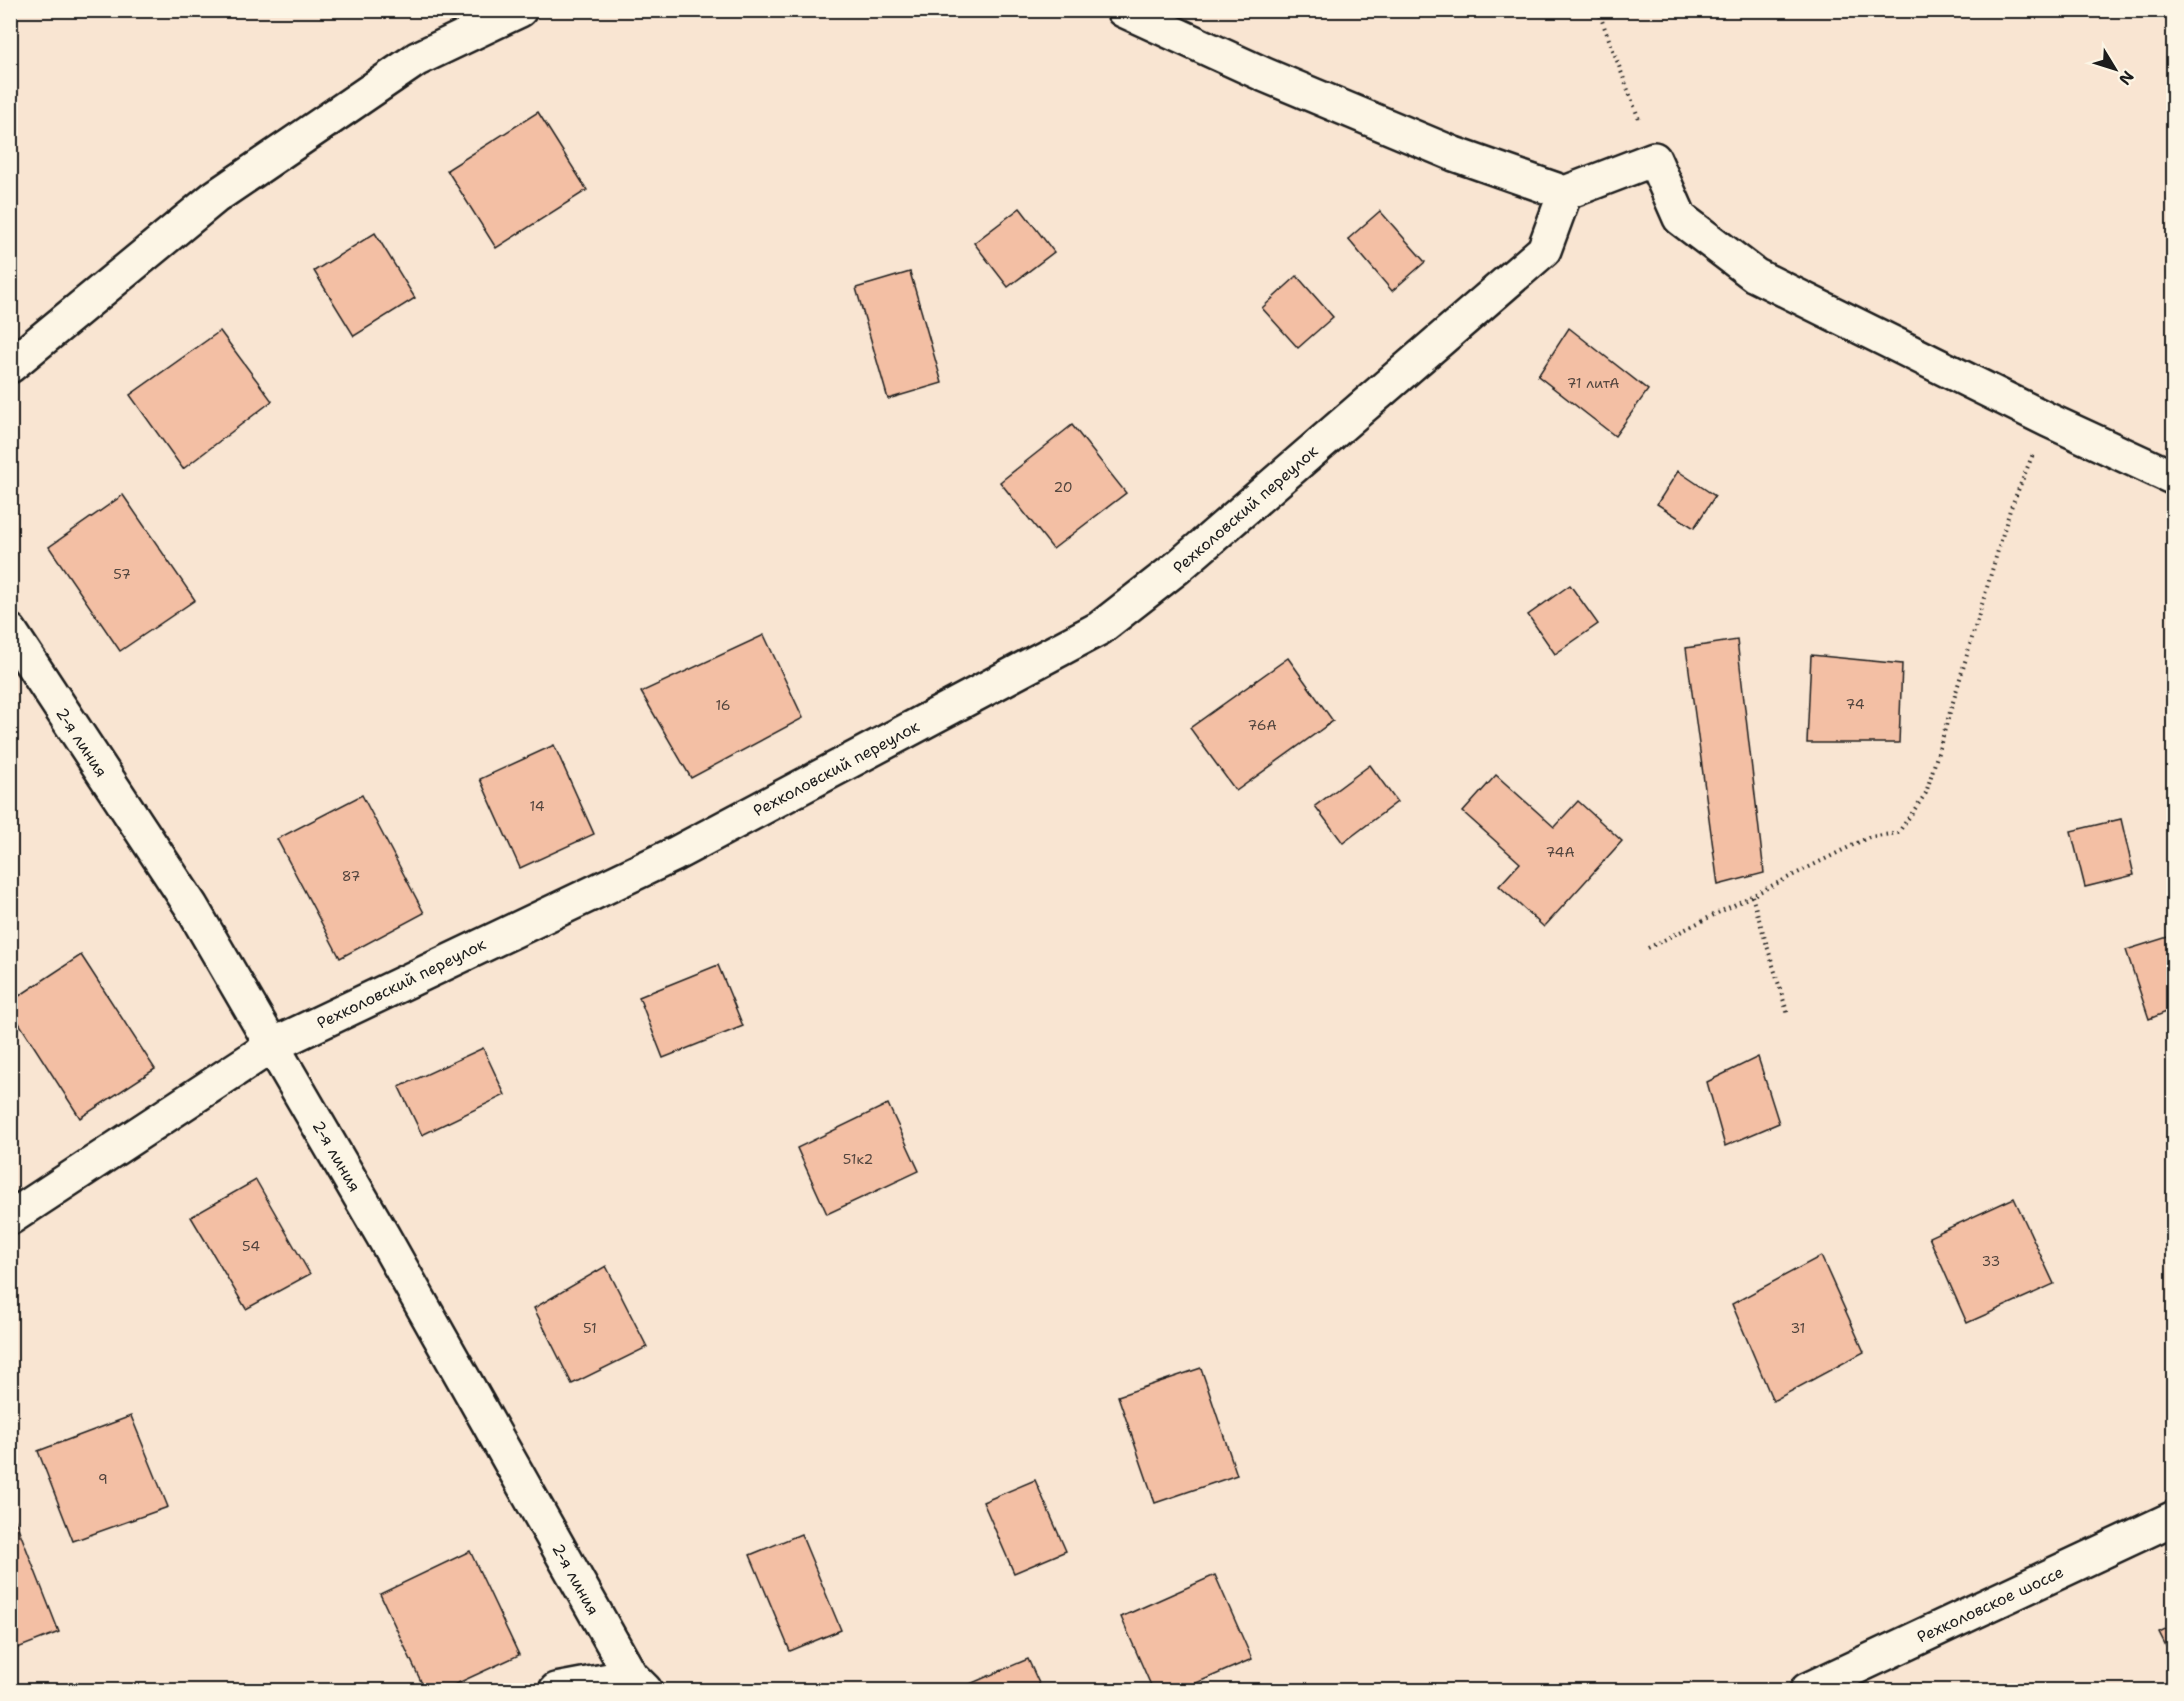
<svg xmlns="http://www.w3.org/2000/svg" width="2184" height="1701" viewBox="0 0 2184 1701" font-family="'Shantell Sans',sans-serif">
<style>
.building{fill:#f3bfa4;stroke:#1c1c1c;stroke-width:1.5}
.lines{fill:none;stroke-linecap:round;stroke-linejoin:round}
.minor-casing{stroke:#1c1c1c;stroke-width:38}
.path{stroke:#1c1c1c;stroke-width:4;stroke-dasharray:1.5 4.5;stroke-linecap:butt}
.minor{stroke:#fcf5e5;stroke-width:33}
.labels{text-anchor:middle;stroke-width:5;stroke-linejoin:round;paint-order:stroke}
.number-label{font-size:14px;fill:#52453e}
.street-label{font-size:16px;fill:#1c1c1c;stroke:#fcf5e5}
</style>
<rect width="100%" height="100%" fill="#f9e5d2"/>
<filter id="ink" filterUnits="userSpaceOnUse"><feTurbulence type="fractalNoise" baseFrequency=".0167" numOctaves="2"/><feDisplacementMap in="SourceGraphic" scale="12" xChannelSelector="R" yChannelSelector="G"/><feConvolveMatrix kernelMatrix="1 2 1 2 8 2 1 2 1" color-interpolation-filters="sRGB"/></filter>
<g filter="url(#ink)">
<!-- building -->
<g class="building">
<path d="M538 112 587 190 496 248 447 170Z"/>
<path d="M1020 208 1054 252 1008 287 974 243Z"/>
<path d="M1380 211 1425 262 1392 291 1348 239Z"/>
<path d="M375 233 415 298 354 336 314 271Z"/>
<path d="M910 272 942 383 888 399 856 288Z"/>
<path d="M1297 276 1333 317 1298 348 1262 308Z"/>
<path d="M1569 328 1648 390 1615 436 1538 376Z"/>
<path d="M220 331 272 401 183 469 130 395Z"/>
<path d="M1072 425 1126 493 1053 549 1000 482Z"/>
<path d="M1678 471 1715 496 1694 528 1657 504Z"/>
<path d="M123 495 195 600 120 651 49 547Z"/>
<path d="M1570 585 1598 624 1555 654 1528 615Z"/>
<path d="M764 635 803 718 691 778 641 692Z"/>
<path d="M1737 640 1764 873 1718 885 1686 648Z"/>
<path d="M1811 655 1902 664 1899 743H1807Z"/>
<path d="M1288 658 1333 721 1236 791 1190 728Z"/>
<path d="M554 745 594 834 520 868 480 779Z"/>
<path d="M1370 765 1397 802 1343 843 1315 806Z"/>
<path d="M1496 775 1554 827 1578 801 1622 841 1544 927 1499 886 1520 863 1463 812Z"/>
<path d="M362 795 424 913 340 958 277 839Z"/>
<path d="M2121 819 2134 875 2085 887 2071 831Z"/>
<path d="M2174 935V1009L2149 1019 2126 950Z"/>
<path d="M81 955 155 1069 80 1118 10 1009V1002Z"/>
<path d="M718 965 743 1026 663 1058 639 997Z"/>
<path d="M483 1048 505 1095 422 1135 399 1087Z"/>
<path d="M1758 1057 1779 1123 1725 1146 1707 1082Z"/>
<path d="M888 1104 919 1171 827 1214 797 1148Z"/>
<path d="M256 1180 310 1274 246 1309 191 1217Z"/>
<path d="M2014 1198 2054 1284 1967 1323 1929 1237Z"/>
<path d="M1821 1256 1864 1352 1773 1401 1732 1304Z"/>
<path d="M606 1266 647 1347 572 1384 534 1308Z"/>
<path d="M1201 1368 1237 1475 1155 1503 1118 1396Z"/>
<path d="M131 1416 168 1507 73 1541 38 1451Z"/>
<path d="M1035 1480 1066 1551 1014 1573 983 1502Z"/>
<path d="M10 1507 59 1632 10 1651Z"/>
<path d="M801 1534 841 1630 790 1651 750 1555Z"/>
<path d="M470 1551 519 1655 443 1690H425L380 1594Z"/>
<path d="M1215 1575 1252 1659 1180 1690H1153L1121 1617Z"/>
<path d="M2174 1625V1662L2159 1632Z"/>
<path d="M1028 1659 1042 1690H956Z"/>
</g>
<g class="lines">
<defs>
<g id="minor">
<path d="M1123 10 1265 75 1454 154 1565 193 1654 159 1680 218 1755 275 2048 420 2174 478"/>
<path d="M10 366 215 197 417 59 520 10"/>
<path d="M10 631 191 906 383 1236 631 1676 645 1690"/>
<path d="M10 1218 273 1045 675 854 1100 628 1178 567 1544 250 1565 193"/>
<path d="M556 1690 631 1676"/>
<path d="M1807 1690 2174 1518"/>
</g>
</defs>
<!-- minor casing -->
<use href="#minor" class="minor-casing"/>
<!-- path -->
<g class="path">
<path d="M1598 10 1640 122"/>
<path d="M1752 896 1788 1015"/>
<path d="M1648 948 1869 837 1898 833 1926 793 2010 510 2033 454"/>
</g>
<!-- minor -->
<use href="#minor" class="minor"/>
</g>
</g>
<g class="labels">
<!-- number labels -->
<g class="number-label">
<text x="1593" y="388">71 литА</text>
<text x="1063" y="492">20</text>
<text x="122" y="579">57</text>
<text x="1855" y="709">74</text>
<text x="723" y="710">16</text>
<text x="1262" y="730">76А</text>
<text x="537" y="811">14</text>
<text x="1560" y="857">74А</text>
<text x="351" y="881">87</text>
<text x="858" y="1164">51к2</text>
<text x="251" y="1251">54</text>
<text x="1991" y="1266">33</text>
<text x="590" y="1333">51</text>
<text x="1798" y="1333">31</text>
<text x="103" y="1484">9</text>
</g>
<!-- street labels -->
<g class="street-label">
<text transform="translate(1245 509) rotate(-41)" y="6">Рехколовский переулок</text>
<text transform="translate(82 742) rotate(57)" y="6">2-я линия</text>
<text transform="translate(836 768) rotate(-28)" y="6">Рехколовский переулок</text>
<text transform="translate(401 983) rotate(-26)" y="6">Рехколовский переулок</text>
<text transform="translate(337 1156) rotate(60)" y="6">2-я линия</text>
<text transform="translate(576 1579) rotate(61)" y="6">2-я линия</text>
<text transform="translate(1990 1604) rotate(-25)" y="6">Рехколовское шоссе</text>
</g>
</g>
<!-- margin -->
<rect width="2184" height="1701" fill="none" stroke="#fcf5e5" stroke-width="36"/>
<rect x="18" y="18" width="2148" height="1665" fill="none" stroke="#1c1c1c" stroke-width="2" filter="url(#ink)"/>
<!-- north arrow -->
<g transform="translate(2115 69) rotate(128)" stroke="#fcf5e5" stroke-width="4.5" paint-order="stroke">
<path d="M0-4.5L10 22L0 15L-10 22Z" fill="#1c1c1c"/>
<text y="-9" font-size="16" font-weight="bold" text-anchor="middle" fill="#1c1c1c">N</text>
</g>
</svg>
